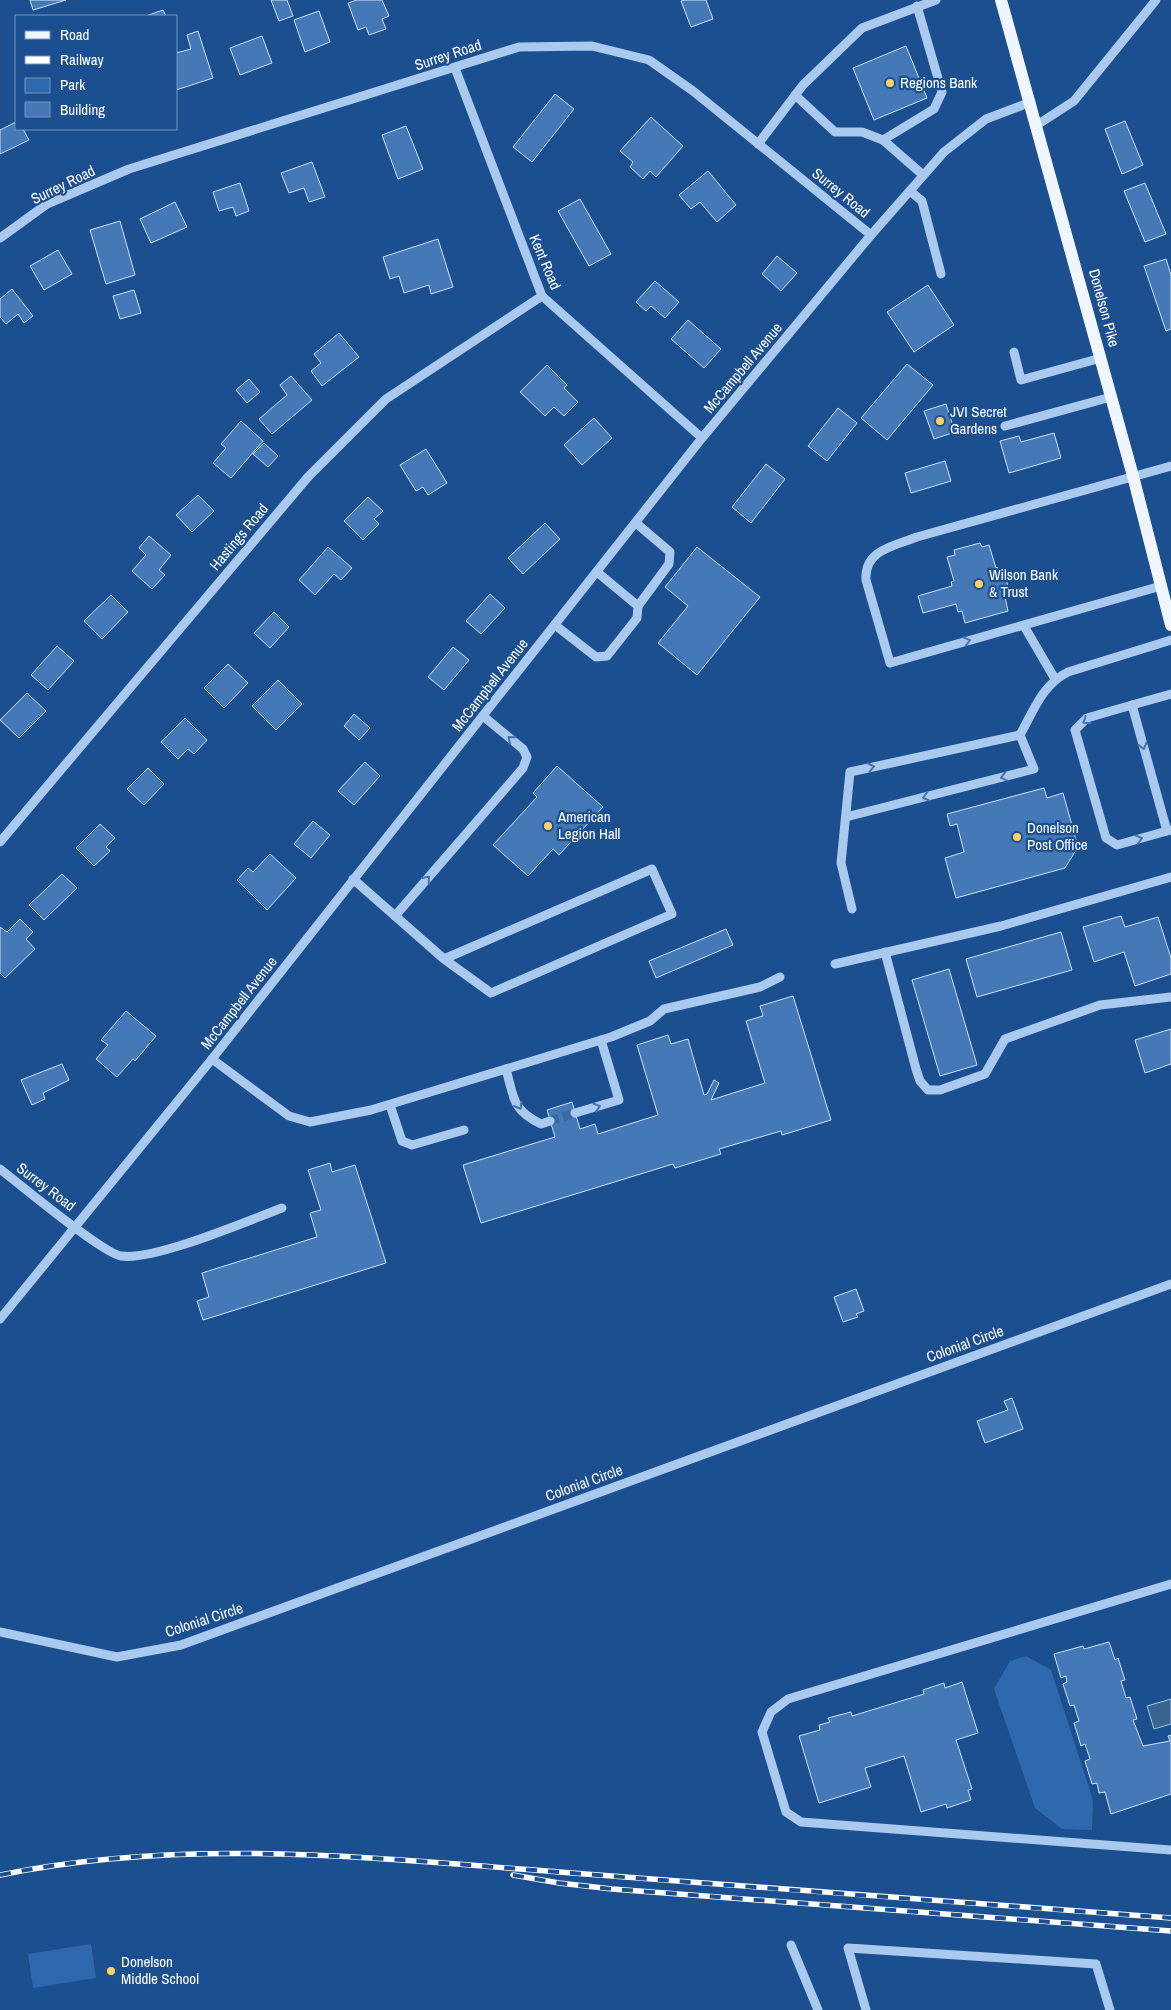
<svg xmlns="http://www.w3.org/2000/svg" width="1171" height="2010" viewBox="0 0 1171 2010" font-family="'Archivo Narrow',sans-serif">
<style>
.green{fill:#2e69ad}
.water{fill:#3c6290;stroke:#9cc4f0}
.building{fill:#4478b7;stroke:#cfe3fa}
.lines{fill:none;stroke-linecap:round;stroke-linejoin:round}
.minor-tunnel{stroke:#3d69a0;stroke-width:9;stroke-dasharray:9 4.5;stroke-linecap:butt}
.minor{stroke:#a9c9ee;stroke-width:9}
.major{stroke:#f0f6ff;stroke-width:12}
.rail-casing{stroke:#fff;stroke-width:5.5}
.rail{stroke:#1b4f8f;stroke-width:4;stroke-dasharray:11;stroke-linecap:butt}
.oneway{stroke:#4674ac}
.poi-dot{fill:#ffd166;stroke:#1b4f8f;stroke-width:2}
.labels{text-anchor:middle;stroke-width:4.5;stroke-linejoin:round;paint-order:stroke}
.street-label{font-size:15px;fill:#fff;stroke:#1b4f8f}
.poi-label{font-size:15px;fill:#fff;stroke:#1b4f8f;text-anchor:start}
</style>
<rect width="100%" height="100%" fill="#1b4f8f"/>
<!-- green -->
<g class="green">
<path d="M1026 1656 1051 1670 1093 1800 1092 1830 1062 1829 1035 1808 994 1689 1010 1661Z"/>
<path d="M91 1944 96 1978 33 1988 28 1954Z"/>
</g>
<!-- water -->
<path class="water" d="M1171 1699V1724L1154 1729 1147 1706Z"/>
<!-- building -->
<g class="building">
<path d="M30 0H66L33 10Z"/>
<path d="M271 0H287L293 16 279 21Z"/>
<path d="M357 0H382L389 16 382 19 386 29 369 35 366 27 358 30 348 3Z"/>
<path d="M685 0H706L713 19 691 27 681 1Z"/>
<path d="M163 10 166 16H146Z"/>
<path d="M319 11 330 42 305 52 294 20Z"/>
<path d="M198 31 213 78 176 90V53L191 49 187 35Z"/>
<path d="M262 36 272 63 240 75 230 48Z"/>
<path d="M906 46 927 98 874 120 853 68Z"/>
<path d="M555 94 574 109 532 162 513 147Z"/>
<path d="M651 117 683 146 656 177 650 171 643 179 630 167 633 162 620 151Z"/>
<path d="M1125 121 1143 165 1122 174 1105 129Z"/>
<path d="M16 122V129H23L29 140 0 154V130Z"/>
<path d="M406 126 423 169 398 179 382 135Z"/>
<path d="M312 162 325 197 309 202 304 188 289 193 281 173Z"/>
<path d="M708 171 736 205 717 222 700 202 691 209 679 195Z"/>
<path d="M240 183 249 211 236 216 233 207 219 211 213 192Z"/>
<path d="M1145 183 1166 234 1145 242 1124 191Z"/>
<path d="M580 199 611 254 589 266 558 211Z"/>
<path d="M175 202 187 227 151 243 140 219Z"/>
<path d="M120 221 135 275 106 284 90 230Z"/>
<path d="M438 239 453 287 431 294 429 285 404 293 399 276 390 279 383 257Z"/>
<path d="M58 250 72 274 44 290 30 266Z"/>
<path d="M777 256 797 273 781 291 762 274Z"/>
<path d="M1166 259 1171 275V329L1166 331 1144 266Z"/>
<path d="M655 281 679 302 665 318 651 306 646 311 636 302Z"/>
<path d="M928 285 954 325 914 352 887 312Z"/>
<path d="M12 289 33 316 24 323 18 314 6 324 0 317V299Z"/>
<path d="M134 290 141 313 120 319 113 296Z"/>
<path d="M688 320 721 349 704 368 671 339Z"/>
<path d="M339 333 359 357 322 386 311 371 321 363 314 354Z"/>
<path d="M907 364 933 385 887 440 861 418Z"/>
<path d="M547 365 567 385 564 388 578 402 564 416 554 407 545 416 520 392Z"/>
<path d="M291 376 312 400 272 434 259 419 287 395 280 385Z"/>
<path d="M249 379 260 392 247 403 236 390Z"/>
<path d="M946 404 955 432 934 439 924 411Z"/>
<path d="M838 408 857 423 827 461 808 446Z"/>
<path d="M594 418 612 438 582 465 564 445Z"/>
<path d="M241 421 263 441 231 478 213 463 226 448 221 444Z"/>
<path d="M1054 433 1061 458 1009 473 1000 441 1019 436 1021 442Z"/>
<path d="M264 443 278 456 268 467 253 454Z"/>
<path d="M426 449 447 483 428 495 423 487 416 491 400 465Z"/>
<path d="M945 461 951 481 911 493 905 473Z"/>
<path d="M766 464 785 479 751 523 732 507Z"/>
<path d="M198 495 214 511 192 532 176 515Z"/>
<path d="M368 497 383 511 374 519 379 524 363 540 344 521Z"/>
<path d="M545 523 560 539 523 574 508 558Z"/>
<path d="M149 536 171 555 159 570 165 575 152 589 132 571 146 555 139 548Z"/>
<path d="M980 543 982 547 989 545 996 568 997 567 999 573 1004 572 1009 590 1004 592 1008 611 965 623 962 611 958 612 956 604 923 613 918 596 952 586 951 582 954 581 947 557 955 555 954 550Z"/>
<path d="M328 547 352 568 341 580 334 574 315 595 299 580Z"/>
<path d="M697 547 760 597 697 675 658 643 688 606 665 587Z"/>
<path d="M490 594 505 608 481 634 466 621Z"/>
<path d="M111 595 128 612 102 639 84 621Z"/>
<path d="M274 612 289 627 270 648 254 633Z"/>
<path d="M57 646 74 661 48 690 31 675Z"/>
<path d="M453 647 469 660 444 690 428 677Z"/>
<path d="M228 664 248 683 224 708 204 688Z"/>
<path d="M278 680 302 704 276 730 252 706Z"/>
<path d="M27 693 46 711 19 738 0 720Z"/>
<path d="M354 714 370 728 359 740 344 726Z"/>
<path d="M185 718 207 740 194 754 188 749 178 759 161 742Z"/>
<path d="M365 762 380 776 354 805 338 791Z"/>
<path d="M557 766 603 807 559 855 553 849 528 876 493 845 537 797 533 793Z"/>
<path d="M148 768 164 784 144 805 127 789Z"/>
<path d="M1044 788 1047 798 1063 793 1078 847 1065 868 956 898 945 858 964 852 957 824 950 826 947 814Z"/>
<path d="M313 821 330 835 311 858 294 844Z"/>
<path d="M100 824 115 838 106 847 110 851 94 866 76 848Z"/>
<path d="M270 854 296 878 267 910 237 880 248 868 253 872Z"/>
<path d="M62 874 77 888 44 920 29 905Z"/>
<path d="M1121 916 1125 927 1158 917 1171 958V974L1135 986 1124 952 1094 962 1083 927Z"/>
<path d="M20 919 33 932 26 939 35 949 5 978 0 973V927L7 932Z"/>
<path d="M726 929 733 945 656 978 649 961Z"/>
<path d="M1061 932 1072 970 977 997 966 959Z"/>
<path d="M949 969 977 1065 940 1076 912 980Z"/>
<path d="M793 996 831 1120 782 1135 781 1131 719 1149 721 1154 675 1168 673 1164 481 1223 463 1165 555 1137 547 1110 572 1102 580 1129 595 1124 598 1134 658 1115 637 1045 668 1035 671 1044 688 1039 704 1095 707 1094 714 1080 719 1083 711 1100 765 1083 746 1021 763 1016 760 1006Z"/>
<path d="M126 1011 156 1036 135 1061 133 1059 117 1077 96 1059 108 1045 101 1040Z"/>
<path d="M1171 1029V1064L1145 1073 1135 1040Z"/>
<path d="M62 1064 69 1080 43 1093 45 1099 32 1105 21 1080Z"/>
<path d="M330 1163 332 1172 355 1165 386 1263 203 1320 197 1301 209 1297 202 1273 317 1237 310 1213 321 1210 308 1170Z"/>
<path d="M856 1289 864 1311 856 1314 858 1317 843 1322 834 1297Z"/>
<path d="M1012 1398 1023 1429 985 1443 977 1421 1008 1410 1004 1401Z"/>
<path d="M1109 1642 1115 1660 1118 1658 1125 1680 1121 1681 1126 1698 1130 1697 1137 1719 1133 1720 1143 1746 1170 1741 1168 1736 1171 1735V1794L1111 1814 1105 1792 1099 1793 1097 1783 1092 1784 1085 1761 1090 1759 1085 1744 1081 1746 1074 1723 1079 1721 1074 1705 1070 1706 1063 1684 1067 1682 1066 1676 1061 1678 1054 1654 1083 1646 1084 1649Z"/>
<path d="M962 1682 978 1733 956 1740 972 1789 968 1790 971 1800 947 1808 946 1804 921 1812 904 1756 865 1768 871 1787 819 1803 799 1736 820 1730 819 1725 830 1722 828 1718 851 1712 852 1716 924 1694 923 1690 944 1683 945 1688Z"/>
</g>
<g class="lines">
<!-- minor-tunnel -->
<path class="minor-tunnel" d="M550 1121 575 1113"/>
<!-- minor -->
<g class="minor">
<path d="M455 68 542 296 702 438"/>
<path d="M795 95 835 132H862L883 140 934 109 942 92 917 6"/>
<path d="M1037 125 1074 101 1156 0"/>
<path d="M883 140 923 175"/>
<path d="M758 144 803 85 862 28 936 0"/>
<path d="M910 191 922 201 941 274"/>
<path d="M0 238 47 204 129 169 519 47 592 46 649 60 693 91 871 235"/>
<path d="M1014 352 1021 380 1101 358"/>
<path d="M1005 426 1111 397"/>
<path d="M636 523 670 552 669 564 638 606"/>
<path d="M1161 586 890 663 866 580C864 550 894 546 917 537L1171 466"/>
<path d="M555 625 596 657 607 656 637 618 638 606 597 572"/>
<path d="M1024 626 1055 679"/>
<path d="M1171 694 1132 705 1167 831 1171 830"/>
<path d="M1132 705 1087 718 1075 730 1106 838 1117 845 1167 831"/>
<path d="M846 817 1034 769 1020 735"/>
<path d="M0 842 308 477 386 399 542 296"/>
<path d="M353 879 444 959 491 993 672 914 652 869 444 959"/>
<path d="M852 909 841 863 850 772 1020 735C1034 710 1042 685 1068 672L1171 640"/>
<path d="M395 916 523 768 527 757 523 749 483 716"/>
<path d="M885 952 916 1069 920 1081 928 1090H940L985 1074 1005 1039 1100 1005 1171 997"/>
<path d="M835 964 1001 926 1171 877"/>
<path d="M212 1059 289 1116 310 1122 371 1110 611 1037 650 1021 664 1009 760 987 780 977"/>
<path d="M506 1069C514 1098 512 1110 541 1124L550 1121"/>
<path d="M390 1105 402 1141 412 1145 464 1130"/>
<path d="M575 1113 619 1100 601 1040"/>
<path d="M0 1169C21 1185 102 1253 121 1256 154 1261 247 1221 282 1208"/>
<path d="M0 1319 212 1059 702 438 871 235 944 152 986 119 1031 102"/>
<path d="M1171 1584 788 1699 771 1712 762 1732 786 1812 801 1822 1171 1850"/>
<path d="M0 1632 117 1657 181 1645 1171 1284"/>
<path d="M791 1945 818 2010"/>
<path d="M866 2010 848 1948 1096 1964 1110 2010"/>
</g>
<!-- major -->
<path class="major" d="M1001 0 1133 476 1171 625"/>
<defs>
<g id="rail">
<path d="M0 1875C185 1837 372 1858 559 1872 763 1888 967 1903 1171 1918"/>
<path d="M513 1875 559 1883 612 1889 1171 1931"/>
</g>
</defs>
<!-- rail casing -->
<use href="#rail" class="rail-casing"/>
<!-- rail -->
<use href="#rail" class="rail"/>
</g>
<!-- one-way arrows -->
<defs><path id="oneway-chevron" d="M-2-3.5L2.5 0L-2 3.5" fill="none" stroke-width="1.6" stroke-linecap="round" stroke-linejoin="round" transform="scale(1.25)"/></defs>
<g class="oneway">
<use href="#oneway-chevron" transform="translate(967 641) rotate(-15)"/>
<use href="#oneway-chevron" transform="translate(1086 721) rotate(146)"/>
<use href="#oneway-chevron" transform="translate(511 739) rotate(-140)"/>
<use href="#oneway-chevron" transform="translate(1143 746) rotate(74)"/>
<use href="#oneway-chevron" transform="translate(871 767) rotate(-12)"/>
<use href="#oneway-chevron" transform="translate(1004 777) rotate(165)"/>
<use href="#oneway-chevron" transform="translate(926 797) rotate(166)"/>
<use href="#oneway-chevron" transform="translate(1139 839) rotate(-15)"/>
<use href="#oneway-chevron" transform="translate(427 879) rotate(-49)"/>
<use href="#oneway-chevron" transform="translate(519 1106) rotate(60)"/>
<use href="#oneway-chevron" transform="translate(597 1107) rotate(-17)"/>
</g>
<!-- markers -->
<g class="poi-dot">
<circle cx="890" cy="83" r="5"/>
<circle cx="940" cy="421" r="5"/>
<circle cx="979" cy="584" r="5"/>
<circle cx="548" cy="826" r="5"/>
<circle cx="1017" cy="837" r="5"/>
<circle cx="111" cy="1971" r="5"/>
</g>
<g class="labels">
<!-- street labels -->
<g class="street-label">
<text transform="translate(448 55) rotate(-18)" y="5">Surrey Road</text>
<text transform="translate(63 185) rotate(-26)" y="5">Surrey Road</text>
<text transform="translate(841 193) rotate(39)" y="5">Surrey Road</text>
<text transform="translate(545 262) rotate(67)" y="5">Kent Road</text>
<text transform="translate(1104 308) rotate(75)" y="5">Donelson Pike</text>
<text transform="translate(743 368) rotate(-50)" y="5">McCampbell Avenue</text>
<text transform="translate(239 537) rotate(-50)" y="5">Hastings Road</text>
<text transform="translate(490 685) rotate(-52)" y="5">McCampbell Avenue</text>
<text transform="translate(239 1003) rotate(-52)" y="5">McCampbell Avenue</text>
<text transform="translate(46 1187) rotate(37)" y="5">Surrey Road</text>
<text transform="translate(965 1344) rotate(-20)" y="5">Colonial Circle</text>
<text transform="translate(584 1483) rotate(-20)" y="5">Colonial Circle</text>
<text transform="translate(204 1620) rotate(-18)" y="5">Colonial Circle</text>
</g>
<!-- poi labels -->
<g class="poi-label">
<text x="900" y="88">Regions Bank</text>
<text x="950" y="417">JVI Secret<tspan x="950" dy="17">Gardens</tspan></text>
<text x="989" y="580">Wilson Bank<tspan x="989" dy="17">&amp; Trust</tspan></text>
<text x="558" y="822">American<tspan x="558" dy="17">Legion Hall</tspan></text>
<text x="1027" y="833">Donelson<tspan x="1027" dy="17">Post Office</tspan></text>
<text x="121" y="1967">Donelson<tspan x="121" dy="17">Middle School</tspan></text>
</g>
</g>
<!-- legend -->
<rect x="15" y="15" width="162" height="115" fill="#1b4f8f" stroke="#7695bc"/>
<rect x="25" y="31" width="25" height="8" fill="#f0f6ff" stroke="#7695bc"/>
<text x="60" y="40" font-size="15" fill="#ffffff">Road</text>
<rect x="25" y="56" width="25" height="8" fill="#ffffff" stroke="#7695bc"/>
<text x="60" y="65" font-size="15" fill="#ffffff">Railway</text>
<rect x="25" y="78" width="25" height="15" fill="#2e69ad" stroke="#7695bc"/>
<text x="60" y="90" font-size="15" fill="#ffffff">Park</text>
<rect x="25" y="102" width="25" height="15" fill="#4478b7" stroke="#7695bc"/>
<text x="60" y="115" font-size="15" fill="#ffffff">Building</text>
</svg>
